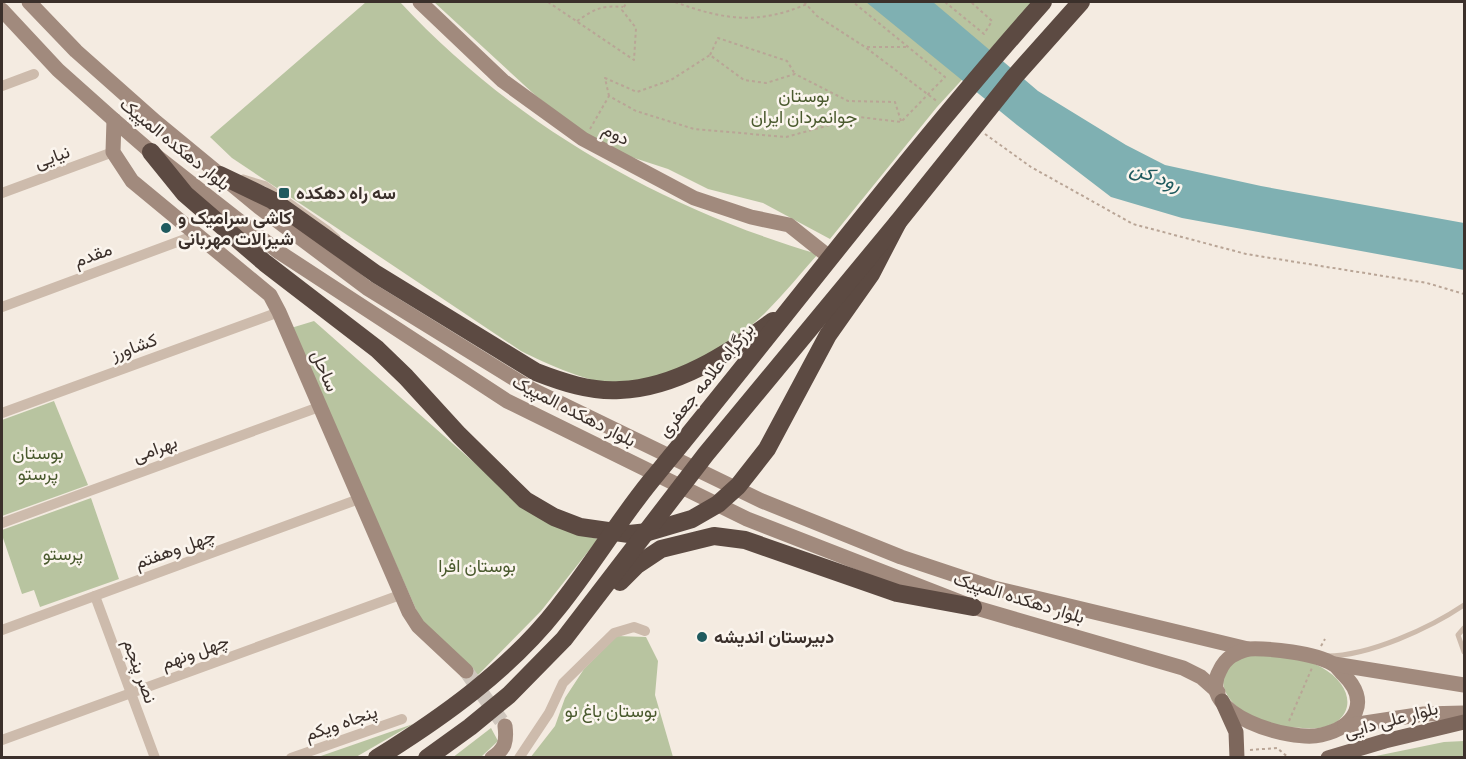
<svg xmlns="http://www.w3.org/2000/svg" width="1466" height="759" viewBox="0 0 1466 759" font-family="Signika,Vazirmatn,sans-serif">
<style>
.green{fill:#b8c4a0}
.water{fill:#7fb0b2}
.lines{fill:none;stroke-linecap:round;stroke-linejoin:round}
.secondary-tunnel{stroke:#cfc6bd;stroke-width:15;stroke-dasharray:15 8;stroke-linecap:butt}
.path{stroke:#b9a596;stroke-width:2;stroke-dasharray:3 3;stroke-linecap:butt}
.lane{stroke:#cdbbac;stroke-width:5}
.street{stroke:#cdbbac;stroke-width:10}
.secondary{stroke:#a18a7d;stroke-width:15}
.primary{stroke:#7d675c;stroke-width:15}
.highway{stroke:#5c4a42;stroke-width:18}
.poi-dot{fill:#1f5a5e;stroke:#fbf5ee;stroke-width:2}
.labels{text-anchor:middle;stroke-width:5;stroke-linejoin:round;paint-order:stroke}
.park-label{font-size:18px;fill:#4a5a2e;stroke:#fbf5ee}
.street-label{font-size:18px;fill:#3b302b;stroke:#fbf5ee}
.poi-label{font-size:18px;font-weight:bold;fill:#3b302b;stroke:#fbf5ee;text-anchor:start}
.water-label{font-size:20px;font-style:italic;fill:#1f5a5e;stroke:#fbf5ee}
</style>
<rect width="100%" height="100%" fill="#f4ebe1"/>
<!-- green -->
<g class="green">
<path d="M366 2H400C512 123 660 208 818 254 801 273 784 294 766 312 731 346 673 380 625 384 595 386 547 364 521 351L232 158 210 137Z"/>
<path d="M434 2H1033L937 107 830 239 763 203 708 189 668 169 619 153 581 131 535 95Z"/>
<path d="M314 321 521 504 570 532 598 539 541 611 478 675 423 625 291 328Z"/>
<path d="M54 401 88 485 2 516V420Z"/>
<path d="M91 498 119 579 40 607 34 590 22 594 2 535V530Z"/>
<path d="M617 636 646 637 658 661 655 695 673 757 530 758 555 726 565 698 584 669Z"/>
<path d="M1254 654C1277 656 1301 656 1321 667 1364 691 1352 733 1303 728 1293 727 1281 728 1271 725 1246 719 1204 689 1233 662 1237 657 1248 656 1254 654Z"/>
<path d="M413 724 356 757H318Z"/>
<path d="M491 728 498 741 481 757 452 758Z"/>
<path d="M1464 741V757H1371L1444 742Z"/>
</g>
<!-- water -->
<path class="water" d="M866 2H933L1038 91 1126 145 1165 165 1261 186 1464 223V270L1182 218 1111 197 1017 125Z"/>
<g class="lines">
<!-- secondary-tunnel -->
<path class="secondary-tunnel" d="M466 671 505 726"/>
<!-- path -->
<g class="path">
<path d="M548 2 634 60 636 28 622 10 627 2"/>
<path d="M675 2C724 20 758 25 807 4"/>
<path d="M804 2 817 16 865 47 938 102"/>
<path d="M945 2 984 34 992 21 971 2"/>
<path d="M577 21C595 9 601 5 623 7"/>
<path d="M867 47H906"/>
<path d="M710 55 718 38 787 61 795 74"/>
<path d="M609 96 605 78 637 92 671 80 710 55 744 80 766 83 795 74 848 101 895 102 901 121"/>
<path d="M590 129 609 96 636 111 694 129 786 137 859 117 901 122 945 77 853 2"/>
<path d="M985 134 1031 167 1133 224 1246 254 1427 283 1464 294"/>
<path d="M1321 646 1325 639"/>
<path d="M1289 721 1312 668"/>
<path d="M1250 750 1277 748 1289 758"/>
</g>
<!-- lane -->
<g class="lane">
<path d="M243 177 266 184 329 229 338 237"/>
<path d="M1464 628 1458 635 1464 652"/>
<path d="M1327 656C1369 656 1430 628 1464 605"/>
</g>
<!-- street -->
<g class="street">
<path d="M2 86 34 74"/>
<path d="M2 193 113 152"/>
<path d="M2 307 196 235"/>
<path d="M2 413 279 312"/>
<path d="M2 523 319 407"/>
<path d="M95 596 155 758"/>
<path d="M2 630 359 499"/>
<path d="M2 740 400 595"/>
<path d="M291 758 402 719"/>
<path d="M519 758 549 713 563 683 614 633 634 627 645 631"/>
</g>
<!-- secondary -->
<g class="secondary">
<path d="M29 2 76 51 156 122 259 207 367 288 531 389 762 501 901 557 994 588 1248 649"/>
<path d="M420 2 503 81 583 139 694 198 751 217 789 225 823 252"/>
<path d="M2 10 58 70 114 120 151 152 279 252 507 401 747 519 973 607 1183 668 1201 677 1218 692"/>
<path d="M114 120 113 152 132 181 270 295 279 312 409 612 418 626 466 671"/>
<path d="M1248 649C1270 648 1315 653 1333 664 1337 666 1340 671 1343 674 1371 701 1356 727 1321 735 1291 742 1194 715 1220 670 1226 657 1235 653 1248 649Z"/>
<path d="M1334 664 1464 685"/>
<path d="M1345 726 1424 714 1464 713"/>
<path d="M492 758C505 749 507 742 505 726"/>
</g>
<!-- primary -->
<g class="primary">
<path d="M1222 701 1236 732 1237 758"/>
<path d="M1328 758 1385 741 1464 722"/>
</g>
<!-- highway -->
<g class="highway">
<path d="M151 152 185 194 265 263 377 349 406 377 459 435 525 500 554 517 580 527 629 534 648 532 692 519 718 504 738 486 767 449 828 335 871 274 898 222"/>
<path d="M220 175 272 200 376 274 536 372C562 382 591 392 620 390 676 388 729 353 773 321"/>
<path d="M620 582 637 565 661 549 714 536 745 540 897 593 973 607"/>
<path d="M377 758C443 717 509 670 557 609 590 568 617 523 650 482 782 322 906 156 1043 2"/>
<path d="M427 758 470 727 509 695 564 639 706 454 898 222 1015 76 1081 2"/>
</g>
</g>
<!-- markers -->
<g class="poi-dot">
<rect x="278" y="187" width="12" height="12" rx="3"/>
<circle cx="166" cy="228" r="6"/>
<circle cx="702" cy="637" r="6"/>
</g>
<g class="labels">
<!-- park labels -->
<g class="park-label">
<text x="804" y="102">بوستان<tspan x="804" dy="21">جوانمردان ایران</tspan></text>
<text x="38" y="459">بوستان<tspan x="38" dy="21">پرستو</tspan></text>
<text x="63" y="560">پرستو</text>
<text x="477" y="572">بوستان افرا</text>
<text x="611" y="717">بوستان باغ نو</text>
</g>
<!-- street labels -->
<g class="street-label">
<text transform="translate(616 134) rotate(27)" y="6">دوم</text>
<text transform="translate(175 144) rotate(39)" y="6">بلوار دهکده المپیک</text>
<text transform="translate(52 157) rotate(-20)" y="6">نیایی</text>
<text transform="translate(93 255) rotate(-20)" y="6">مقدم</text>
<text transform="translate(134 347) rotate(-20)" y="6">کشاورز</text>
<text transform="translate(325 371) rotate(67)" y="6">ساحل</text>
<text transform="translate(706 380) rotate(-51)" y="6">بزرگراه علامه جعفری</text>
<text transform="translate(574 411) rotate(27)" y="6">بلوار دهکده المپیک</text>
<text transform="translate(155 449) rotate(-20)" y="6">بهرامی</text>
<text transform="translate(175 549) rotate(-20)" y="6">چهل وهفتم</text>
<text transform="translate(1019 598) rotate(17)" y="6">بلوار دهکده المپیک</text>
<text transform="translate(195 652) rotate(-20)" y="6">چهل ونهم</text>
<text transform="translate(140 671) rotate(70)" y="6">نصر پنجم</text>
<text transform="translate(1391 720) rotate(-15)" y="6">بلوار علی دایی</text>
<text transform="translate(341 723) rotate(-19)" y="6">پنجاه ویکم</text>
</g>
<!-- poi labels -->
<g class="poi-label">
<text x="296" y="199">سه راه دهکده</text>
<text x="178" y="224">کاشی سرامیک و<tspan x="178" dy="21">شیرالات مهربانی</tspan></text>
<text x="714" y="643">دبیرستان اندیشه</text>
</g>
<!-- water labels -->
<g class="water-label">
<text transform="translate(1156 176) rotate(20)" y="7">رود کن</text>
</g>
</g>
<!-- border -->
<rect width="1466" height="759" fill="none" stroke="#3b302b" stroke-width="6"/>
</svg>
